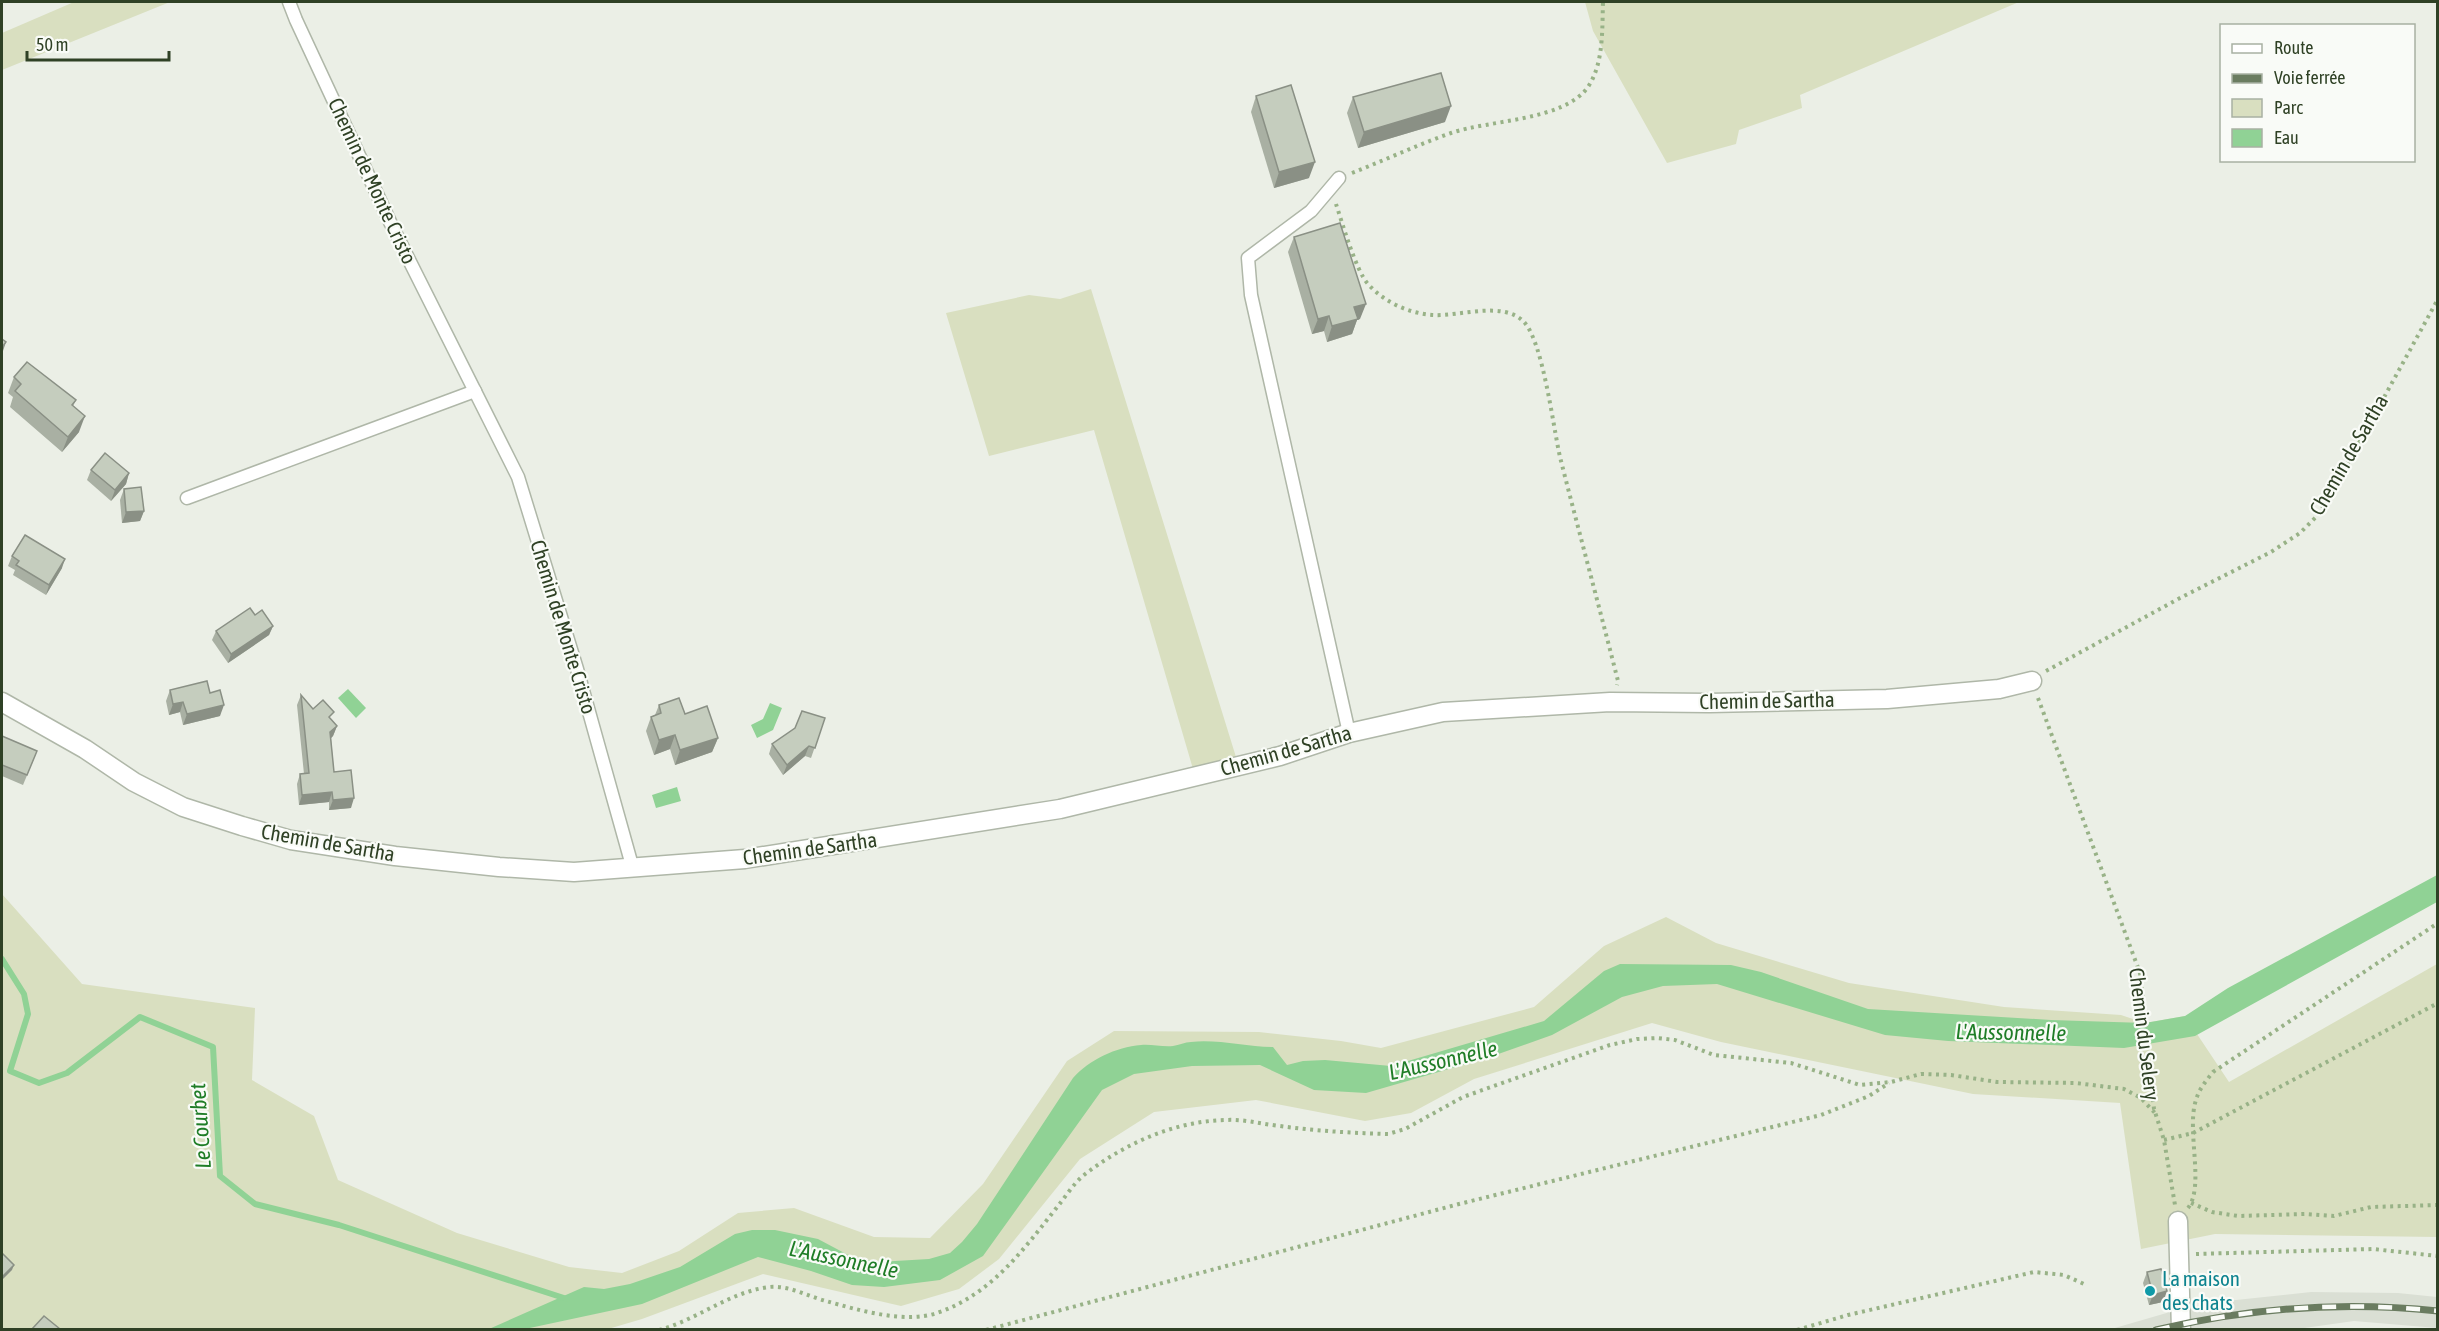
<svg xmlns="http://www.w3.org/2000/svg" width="2439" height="1331" viewBox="0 0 2439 1331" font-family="'Asap Condensed',sans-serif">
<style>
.built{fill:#dadfd4}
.green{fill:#d9dfc0}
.water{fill:#90d295}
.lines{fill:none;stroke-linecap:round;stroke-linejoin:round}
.stream{stroke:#90d295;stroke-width:6}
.service-casing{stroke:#afb7a8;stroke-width:15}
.minor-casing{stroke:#afb7a8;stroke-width:21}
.path{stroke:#98b287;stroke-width:4;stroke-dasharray:3 4.5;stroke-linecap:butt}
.service{stroke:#fff;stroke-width:12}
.minor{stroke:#fff;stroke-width:18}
.rail-casing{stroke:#6a7c60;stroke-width:7}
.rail{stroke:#f9fbf7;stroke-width:4.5;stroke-dasharray:14;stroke-linecap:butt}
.wall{fill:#a9b0a3}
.shaded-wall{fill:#8a9085}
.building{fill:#c5cdbe;stroke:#8a9085;stroke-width:1.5}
.culture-dot{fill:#0f9aa8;stroke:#f9fbf7;stroke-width:2}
.labels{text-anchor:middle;stroke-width:4.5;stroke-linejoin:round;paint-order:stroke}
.street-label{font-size:21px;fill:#2f4125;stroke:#f9fbf7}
.culture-label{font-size:21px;fill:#0d838f;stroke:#f9fbf7;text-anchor:start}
.water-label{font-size:22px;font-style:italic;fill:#1f7d27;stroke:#f9fbf7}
</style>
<rect width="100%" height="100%" fill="#ebefe6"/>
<!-- built -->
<path class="built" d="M2311 1292 2398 1293 2437 1297V1328L2354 1321 2290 1330H2108L2170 1312 2217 1302Z"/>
<!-- green -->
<g class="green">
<path d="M74 2H170L2 70V33Z"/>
<path d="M1585 2H2019L1800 95 1802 108 1739 130 1736 144 1667 163 1593 31Z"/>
<path d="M1091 289 1236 757 1193 769 1094 430 989 456 946 313 1029 295 1060 299Z"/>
<path d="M2 894 82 984 255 1008 252 1080 314 1116 338 1180 457 1233 569 1267 622 1273 679 1251 738 1213 794 1208 874 1237 930 1238 983 1184 1067 1061 1114 1031 1259 1032 1341 1041 1381 1048 1534 1007 1604 946 1666 917 1716 943 1849 983 2004 1007 2121 1015 2145 1023 2185 1016 2229 1082 2437 964V1237L2215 1234 2141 1249 2120 1103 1973 1094 1721 1042 1652 1023 1474 1079 1411 1113 1365 1121 1256 1100 1154 1112 1080 1159 999 1259 959 1289 901 1306 763 1274 642 1319 608 1329H2Z"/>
</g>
<!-- water -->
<g class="water">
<path d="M348 689 366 708 356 718 338 698Z"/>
<path d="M770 703 782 708 773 730 757 738 751 725 763 719Z"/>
<path d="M677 787 681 801 656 808 652 795Z"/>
<path d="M2437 875V902L2195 1036 2124 1048 1948 1041 1885 1035 1717 984 1663 986 1622 997 1552 1035 1487 1058 1366 1093 1314 1090 1260 1065 1192 1066 1134 1074 1102 1090 983 1256 940 1280 884 1287 852 1285 811 1271 758 1257 642 1304 525 1329H489L584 1287 604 1289 630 1284 680 1267 735 1234 752 1230H775L818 1239 850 1256 878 1262 929 1259 950 1253 962 1242 977 1224 1073 1078C1089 1060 1116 1047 1141 1045 1151 1044 1162 1047 1173 1046 1179 1045 1185 1042 1191 1042 1218 1039 1246 1047 1273 1047L1287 1065 1303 1061 1325 1060 1391 1066 1544 1021 1604 971 1620 964 1731 965 1761 972 1868 1009 2051 1020 2145 1023 2185 1016 2228 988Z"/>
</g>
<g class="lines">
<!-- stream -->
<path class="stream" d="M2 959 24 994 28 1014 10 1071 39 1083 67 1073 140 1017 213 1047 220 1176 255 1204 339 1225 567 1299"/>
<defs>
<g id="service">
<path d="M289 2 296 20 391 224 518 477 577 669 633 869"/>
<path d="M1339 178 1311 211 1248 258 1251 295 1349 733"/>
<path d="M187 498 475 391"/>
</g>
<g id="minor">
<path d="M2 702 85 749 134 782 183 807 242 826 291 840 395 856 499 867 574 872 745 859 1060 809 1280 756 1349 733 1443 712 1610 702 1709 703 1887 699 1999 689 2032 681"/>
<path d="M2178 1221 2181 1330"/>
</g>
</defs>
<!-- service casing -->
<use href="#service" class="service-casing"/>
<!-- minor casing -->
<use href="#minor" class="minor-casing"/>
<!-- path -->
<g class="path">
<path d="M1352 173C1385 160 1417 145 1451 133 1488 120 1564 121 1588 87 1604 63 1602 29 1603 2"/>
<path d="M1336 204C1342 222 1356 271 1368 284 1384 302 1408 313 1432 315 1459 317 1503 300 1524 322 1543 342 1553 426 1560 457 1579 532 1599 606 1618 681L1617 685"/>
<path d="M2046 671 2180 598 2271 552 2300 533 2318 515 2337 483 2438 299"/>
<path d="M2038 698 2140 973 2154 1109 2164 1140 2175 1205"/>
<path d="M2164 1140 2193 1133 2438 1003"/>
<path d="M2191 1203 2212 1212 2238 1216 2305 1214 2334 1216 2371 1207 2438 1205"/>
<path d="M2188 1208C2205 1186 2186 1130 2196 1100 2199 1089 2206 1081 2213 1072L2438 923"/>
<path d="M2196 1254 2373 1249 2438 1256"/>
<path d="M659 1330C697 1320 729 1292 769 1287 789 1285 807 1296 826 1301 858 1310 905 1324 937 1313 992 1294 1023 1250 1058 1206 1066 1196 1074 1183 1084 1175 1124 1144 1174 1121 1226 1120 1244 1119 1261 1124 1280 1126 1316 1131 1352 1133 1388 1134L1405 1129 1463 1097 1610 1045 1637 1039 1657 1038 1675 1040 1714 1055 1791 1063 1860 1085 1891 1082 1921 1074 1951 1075 1997 1082 2076 1083 2124 1089 2141 1098 2155 1113"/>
<path d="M986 1330 1459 1204 1821 1115 1869 1096 1889 1083"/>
<path d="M1797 1330 1848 1315 2034 1272 2064 1275 2084 1284"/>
</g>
<!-- service -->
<use href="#service" class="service"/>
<!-- minor -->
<use href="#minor" class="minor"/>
<defs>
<path id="rail" d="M2156 1330C2248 1308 2343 1301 2438 1311"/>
</defs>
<!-- rail casing -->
<use href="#rail" class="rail-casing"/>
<!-- rail -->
<use href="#rail" class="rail"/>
</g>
<!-- wall -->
<g class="wall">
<path d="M1256 96 1309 178 1274 188 1251 112Z"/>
<path d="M1353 97 1445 122 1358 148 1347 113Z"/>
<path d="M1294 237 1360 319 1357 320 1352 334 1327 342 1324 331 1312 334 1288 252Z"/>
<path d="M14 377 76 400 73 406 79 432 62 452 10 407 13 397 8 393Z"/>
<path d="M91 470 129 473 126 484 111 501 87 480Z"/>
<path d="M124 489 144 511 140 521 122 523 120 500Z"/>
<path d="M12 556 62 568 46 595 13 575 15 570 8 566Z"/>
<path d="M255 615 273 626 269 635 228 663 212 640 216 631Z"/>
<path d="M170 690 210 693 220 716 183 725 180 712 169 715 166 701Z"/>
<path d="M301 695 313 709 331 719 337 726 333 736 331 738 334 772 351 808 329 810V802L299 805 297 784 300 774H304L297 705Z"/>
<path d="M659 705 685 714 718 738 712 752 675 765 670 749 654 755 646 731 651 717 655 715Z"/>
<path d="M825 718 811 758 805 756 783 775 769 754 772 744Z"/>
<path d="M2 736 37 751 23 785 2 776Z"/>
<path d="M2147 1272 2163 1302 2149 1305 2143 1283Z"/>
</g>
<!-- shaded-wall -->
<g class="shaded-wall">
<path d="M1451 106 1445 122 1358 148 1364 132Z"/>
<path d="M1315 162 1309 178 1274 188 1279 172Z"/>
<path d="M1366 304 1360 319 1357 320 1352 334 1327 342 1332 326 1354 307Z"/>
<path d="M1329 316 1324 331 1312 334 1318 319Z"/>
<path d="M6 342 2 354V347Z"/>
<path d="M85 416 79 432 62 452 68 437Z"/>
<path d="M129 473 126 484 111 501 115 490Z"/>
<path d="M144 511 140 521 122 523 126 512Z"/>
<path d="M65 559 62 568 46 595 49 585Z"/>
<path d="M273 626 269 635 228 663 231 654Z"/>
<path d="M183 702 180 712 169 715 173 704Z"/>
<path d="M224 705 220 716 183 725 187 714Z"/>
<path d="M337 726 333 736 327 742 330 732Z"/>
<path d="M675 735 670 749 654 755 659 740Z"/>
<path d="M718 738 712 752 675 765 680 750Z"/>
<path d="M809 746 805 756 783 775 787 765Z"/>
<path d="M332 792 329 802 299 805 302 795Z"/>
<path d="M354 798 351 808 329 810 333 800Z"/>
<path d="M14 1265 12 1270 2 1280V1277Z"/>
<path d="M2167 1291 2163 1302 2149 1305 2153 1295Z"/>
</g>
<!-- building -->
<g class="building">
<path d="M1441 73 1451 106 1364 132 1353 97Z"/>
<path d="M1291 85 1315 162 1279 172 1256 96Z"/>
<path d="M1340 223 1366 304 1354 307 1358 319 1332 326 1329 316 1318 319 1294 237Z"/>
<path d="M2 339 6 342 2 347Z"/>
<path d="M27 362 76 400 72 405 85 416 68 437 15 391 21 384 14 377Z"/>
<path d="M105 453 129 473 115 490 91 470Z"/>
<path d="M141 487 144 511 126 512 124 489Z"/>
<path d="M25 535 65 559 49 585 16 565 19 561 12 556Z"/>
<path d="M250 608 255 615 262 610 273 626 231 654 216 631Z"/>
<path d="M207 681 210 693 220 690 224 705 187 714 183 702 173 704 170 690Z"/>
<path d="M301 695 313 709 323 700 334 712 329 717 337 726 330 732 334 772 351 770 354 798 333 800 332 792 302 795 300 774 309 773Z"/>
<path d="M679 698 685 714 707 706 718 738 680 750 675 735 659 740 651 717 661 713 659 705Z"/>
<path d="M802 711 825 718 815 748 809 746 787 765 772 744 795 728Z"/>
<path d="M2 736 37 751 27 775 2 765Z"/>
<path d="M2 1253 14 1265 2 1277Z"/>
<path d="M2161 1269 2167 1291 2153 1295 2147 1272Z"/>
<path d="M44 1316 60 1329H32Z"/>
</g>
<!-- markers -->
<circle class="culture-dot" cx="2150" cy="1291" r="6"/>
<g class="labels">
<!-- street labels -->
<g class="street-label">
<text transform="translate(372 181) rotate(65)" y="7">Chemin de Monte Cristo</text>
<text transform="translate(2349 455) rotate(-60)" y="7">Chemin de Sartha</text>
<text transform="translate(563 627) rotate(73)" y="7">Chemin de Monte Cristo</text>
<text transform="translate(1767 701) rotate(-1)" y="7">Chemin de Sartha</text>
<text transform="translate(1286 751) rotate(-16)" y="7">Chemin de Sartha</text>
<text transform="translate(328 843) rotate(10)" y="7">Chemin de Sartha</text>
<text transform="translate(810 849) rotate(-8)" y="7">Chemin de Sartha</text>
<text transform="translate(2144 1034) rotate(83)" y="7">Chemin du Selery</text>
</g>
<!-- culture labels -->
<g class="culture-label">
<text x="2162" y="1286">La maison<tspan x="2162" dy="24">des chats</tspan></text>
</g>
<!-- water labels -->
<g class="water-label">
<text transform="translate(2011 1032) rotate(1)" y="8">L'Aussonnelle</text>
<text transform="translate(1443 1060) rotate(-13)" y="8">L'Aussonnelle</text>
<text transform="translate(200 1126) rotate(-94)" y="8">Le Courbet</text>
<text transform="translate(844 1259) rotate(12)" y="8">L'Aussonnelle</text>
</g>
</g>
<!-- border -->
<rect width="2439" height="1331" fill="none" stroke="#2f4125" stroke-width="6"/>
<!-- legend -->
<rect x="2220" y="24" width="195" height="138" fill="#f9fbf7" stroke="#a8b1a3" stroke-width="1.5"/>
<rect x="2232" y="44" width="30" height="9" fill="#ffffff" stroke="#a8b1a3" stroke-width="1.5"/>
<text x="2274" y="54" font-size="18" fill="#2f4125">Route</text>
<rect x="2232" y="74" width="30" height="9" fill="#6a7c60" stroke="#a8b1a3" stroke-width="1.5"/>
<text x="2274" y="84" font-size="18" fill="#2f4125">Voie ferrée</text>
<rect x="2232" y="99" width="30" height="18" fill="#d9dfc0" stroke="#a8b1a3" stroke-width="1.5"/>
<text x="2274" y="114" font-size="18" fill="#2f4125">Parc</text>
<rect x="2232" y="129" width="30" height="18" fill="#90d295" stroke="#a8b1a3" stroke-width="1.5"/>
<text x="2274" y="144" font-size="18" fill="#2f4125">Eau</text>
<!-- scale -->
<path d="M27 51v9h142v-9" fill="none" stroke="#2f4125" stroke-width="3"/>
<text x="36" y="51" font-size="18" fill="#2f4125" stroke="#f9fbf7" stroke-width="4.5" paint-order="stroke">50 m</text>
</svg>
